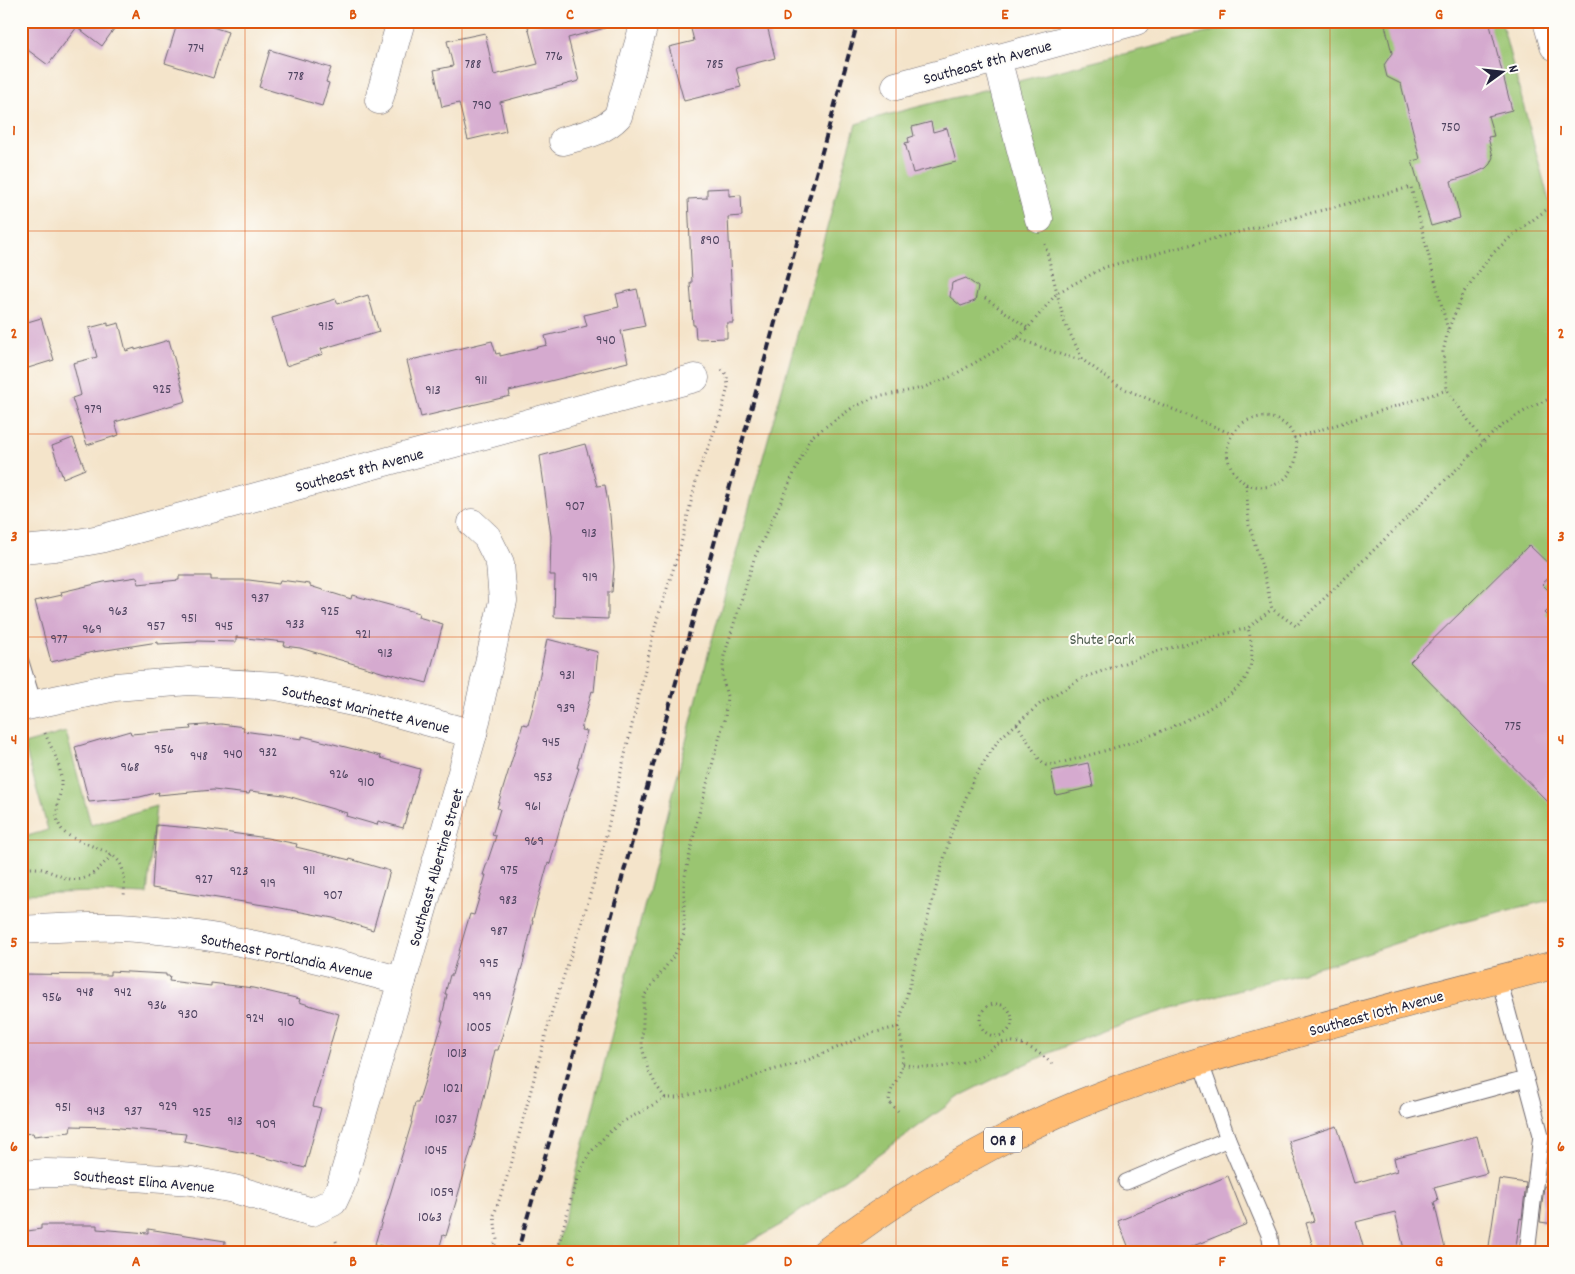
<svg xmlns="http://www.w3.org/2000/svg" width="1575" height="1274" viewBox="0 0 1575 1274" font-family="Dekko,sans-serif">
<style>
.green{fill:#9ac571;stroke:#5e7456}
.building{fill:#d5aacf}
.lines{fill:none;stroke-linecap:round;stroke-linejoin:round}
.service-casing{stroke:#6c666d;stroke-width:17}
.minor-casing{stroke:#6c666d;stroke-width:29}
.primary-casing{stroke:#6c666d;stroke-width:29}
.path{stroke:#6c666d;stroke-width:3;stroke-dasharray:1 4;stroke-linecap:butt}
.service{stroke:#fff;stroke-width:15}
.minor{stroke:#fff;stroke-width:28}
.primary{stroke:#ffbb71;stroke-width:28}
.rail{stroke:#22223b;stroke-width:4;stroke-dasharray:8 4;stroke-linecap:butt}
.grid{fill:none;stroke:#de560e;stroke-width:1;stroke-opacity:0.55}
.labels{text-anchor:middle;stroke-width:4;stroke-linejoin:round;paint-order:stroke}
.number-label{font-size:14px;fill:#4f4460}
.shield{fill:#fdfcf7;stroke:#646373;stroke-width:1}
.shield-label{font-size:15px;font-weight:bold;fill:#22223b}
.street-label{font-size:16px;fill:#22223b;stroke:#fdfcf7}
.park-label{font-size:16px;fill:#4c5b4e;stroke:#fdfcf7}
.neatline{fill:none;stroke:#de560e;stroke-width:2}
.grid-label{font-size:16px;text-anchor:middle;font-weight:bold;fill:#de560e}
</style>
<rect width="100%" height="100%" fill="#fdfcf7"/>
<filter id="ink" filterUnits="userSpaceOnUse"><feTurbulence type="fractalNoise" baseFrequency=".02" numOctaves="2"/><feDisplacementMap in="SourceGraphic" scale="10" xChannelSelector="R" yChannelSelector="G"/><feConvolveMatrix kernelMatrix="1 2 1 2 8 2 1 2 1" color-interpolation-filters="sRGB"/></filter>
<filter id="wash" filterUnits="userSpaceOnUse"><feTurbulence type="fractalNoise" baseFrequency=".0096" numOctaves="4" result="noise"/><feDisplacementMap in="SourceGraphic" scale="20" xChannelSelector="R" yChannelSelector="G"/><feGaussianBlur stdDeviation="1.12" result="paint"/><feColorMatrix in="noise" values="0 0 0 0 0 0 0 0 0 0 0 0 0 0 0 0 0 1.4 0 .05"/><feComposite in="paint" operator="in"/></filter>
<g filter="url(#wash)">
<rect width="100%" height="100%" fill="#f4e4ca"/>
<!-- green -->
<g class="green">
<path d="M1253 21H1501L1554 219V899L1463 921 1342 961 1169 1009 1116 1026 1070 1044 1012 1070 962 1095 782 1224 731 1253H554L571 1195 710 647 856 124 886 115Z"/>
<path d="M66 732 91 825 156 806 147 894 96 892 21 894V838L48 830 24 744Z"/>
</g>
<g id="blocks">
<!-- building -->
<g class="building">
<path d="M21 21H103L114 29 102 46 77 27 48 65 21 45Z"/>
<path d="M178 21H194L228 32 213 78 165 63Z"/>
<path d="M551 21H604L605 28 568 38 579 81 500 102 506 131 468 140 459 103 442 107 434 70 453 66 447 41 485 33 494 75 538 64 528 27Z"/>
<path d="M689 21H766L775 58 736 68 741 87 684 101 669 47 694 41Z"/>
<path d="M1384 21H1489L1512 110 1488 116 1494 136 1488 137 1493 157 1490 164 1486 168 1471 175 1451 181 1460 218 1431 226 1412 161 1420 159 1401 84 1387 77 1384 65 1392 53Z"/>
<path d="M270 50 331 68 326 82 329 83 322 106 259 87Z"/>
<path d="M931 122 933 132 947 128 956 162 913 173 905 143 909 142 908 138 914 136 912 127Z"/>
<path d="M729 188V196L741 195 742 216 728 217 733 323H727V338L696 339 695 325H693L690 283H692L688 199 707 198V189Z"/>
<path d="M966 278 978 287 975 301 961 306 950 297 952 283Z"/>
<path d="M637 289 645 326 621 331 628 362 509 391 510 396 421 417 407 361 492 341 496 354 500 353V356L547 345 545 336 587 326 584 315 619 307 616 294Z"/>
<path d="M368 295 379 332 321 349 323 354 286 366 272 318 336 299 338 304Z"/>
<path d="M41 318 54 360 25 369 21 356V324Z"/>
<path d="M108 323V326L119 323 126 351 135 348V350L169 340 186 401 115 422 119 435 87 445 72 398 81 395 73 363 97 357 89 328Z"/>
<path d="M73 438 85 469 63 478 52 446Z"/>
<path d="M585 444 597 486 605 485 610 515 614 567 612 592H608V619L554 617 555 575H550L551 536 540 456Z"/>
<path d="M1529 545 1554 569V573L1542 584 1554 596V604L1545 613 1554 621V808L1410 662Z"/>
<path d="M179 576H211V580H249L279 584 280 580 310 584V586L351 599 352 595 419 613 418 617 443 624 427 683 388 673V674L300 648 284 646 285 642 236 637V642L197 641V642L158 644V642L93 652 51 662 35 601 62 595 61 592 104 582 137 577 138 584 179 580Z"/>
<path d="M547 639 598 652 594 692 592 691 581 730 587 731 577 768H579L562 820 550 864 548 863 532 921H533L524 960 498 1050H495L474 1140 446 1236 443 1235 438 1253H406L375 1244 412 1122H411L415 1103H418L443 1021H441L447 994H445L450 975H452L470 914 474 915 486 875H483L496 836 492 835 500 809 497 808 523 724 528 725 535 699Z"/>
<path d="M221 724 244 727 243 731 302 739V736L381 756 380 758 420 769 403 828 378 821 377 825 346 816 347 813 284 795 250 791 249 794 213 790 158 795 159 792 140 797 89 802 75 747 130 731 131 734 191 729 190 726Z"/>
<path d="M1088 763 1093 787 1056 795 1051 771Z"/>
<path d="M156 825 202 829 267 838 297 844 296 847 350 860V859L390 871 373 930 333 918 270 906 152 888Z"/>
<path d="M110 971 166 974V976H170L169 981 211 986V983L253 988 300 999 299 1002 339 1014 313 1106 321 1108 305 1168 255 1155 184 1141 186 1134 109 1127 71 1126 70 1132 34 1136 33 1133 21 1134V1102H25L21 1067V974L110 975Z"/>
<path d="M1337 1126 1355 1183 1397 1171 1394 1158 1477 1136 1487 1173 1434 1187 1438 1200 1434 1202 1446 1253H1405L1395 1212 1356 1222 1365 1253H1315L1306 1223 1314 1221 1289 1141Z"/>
<path d="M1228 1176 1247 1224 1176 1253H1131L1118 1221Z"/>
<path d="M1499 1179 1526 1183 1522 1219 1520 1218 1515 1253H1488Z"/>
<path d="M1544 1186 1554 1187V1224L1540 1222Z"/>
<path d="M41 1225H97V1229L148 1233V1229L225 1241 224 1253H21V1232L41 1229Z"/>
</g>
</g>
</g>
<g filter="url(#ink)">
<use href="#blocks" fill-opacity="0" stroke="#6c666d" stroke-width="1"/>
<g class="lines">
<defs>
<g id="service">
<path d="M21 662 34 704"/>
<path d="M1499 979 1541 1135 1527 1253"/>
<path d="M1200 1061 1228 1139 1270 1237 1272 1253"/>
<path d="M1408 1111 1526 1079"/>
<path d="M1126 1182 1228 1139"/>
</g>
<g id="minor">
<path d="M1547 21 1554 46"/>
<path d="M997 58 1039 219"/>
<path d="M896 86 1136 21"/>
<path d="M379 100 401 21"/>
<path d="M563 141C584 135 603 132 618 116L645 21"/>
<path d="M21 550 55 547 100 539 695 378"/>
<path d="M22 707 115 687 189 681 277 686 367 705 473 734"/>
<path d="M21 930C54 928 87 926 120 927 216 932 310 956 402 981"/>
<path d="M21 1175 46 1173 90 1174 192 1181 234 1189 312 1212 333 1202 341 1185 402 981 473 734 503 601 500 563 487 537 472 523"/>
</g>
<path id="primary" d="M825 1253C896 1199 974 1151 1056 1114 1129 1082 1205 1059 1281 1038 1371 1012 1463 988 1554 965"/>
</defs>
<!-- service casing -->
<use href="#service" class="service-casing"/>
<!-- minor casing -->
<use href="#minor" class="minor-casing"/>
<!-- primary casing -->
<use href="#primary" class="primary-casing"/>
<!-- path -->
<g class="path">
<path d="M1045 244 1064 321 1083 360 1120 387 1232 434"/>
<path d="M985 298 1028 328"/>
<path d="M1017 338 1065 356 1082 360"/>
<path d="M1294 438 1447 390"/>
<path d="M1483 441 1447 390 1443 352 1448 330 1464 292 1492 254 1513 235 1554 204"/>
<path d="M1246 484C1304 503 1315 419 1264 417 1256 417 1245 420 1239 426 1220 446 1225 468 1246 484L1249 525 1263 570 1272 609 1296 626 1471 455C1494 429 1521 410 1554 397"/>
<path d="M1017 724 1039 759 1046 765 1056 764C1107 751 1159 736 1206 710 1219 702 1232 695 1242 683 1255 667 1253 646 1248 628"/>
<path d="M45 733C52 751 62 764 61 784 61 800 50 817 64 832 68 836 75 839 80 841 115 856 127 854 124 897"/>
<path d="M21 869C29 868 37 867 45 870 60 875 73 885 89 876 98 871 105 862 113 854"/>
<circle cx="996" cy="1020" r="16"/>
<path d="M898 1027C903 1044 906 1060 898 1077 893 1088 890 1089 889 1102L898 1111"/>
<path d="M903 1064C930 1071 951 1067 978 1057 986 1054 993 1046 1001 1043 1018 1037 1041 1053 1052 1064"/>
<path d="M665 1098 656 1085 648 1069 642 1047 644 996 675 954 684 934V881L696 825 725 717 727 696 722 677 724 656 754 559 811 437 852 408 873 398 922 388 950 377 978 361 1017 338 1028 328 1057 293 1105 267 1411 187 1448 330"/>
<path d="M336 1241 340 1253"/>
<path d="M490 1253 497 1240 494 1215 511 1165 552 1011 581 925 600 861 656 623 680 548 698 473 720 417 728 387 727 376 723 370 719 368"/>
<path d="M556 1253 578 1175 589 1154 608 1133 621 1123 665 1098H676L737 1084 765 1072 803 1062 872 1033 898 1027 951 833 974 778 999 739 1041 703 1080 679 1158 651 1248 628 1272 609"/>
</g>
<!-- service -->
<use href="#service" class="service"/>
<!-- minor -->
<use href="#minor" class="minor"/>
<!-- primary -->
<use href="#primary" class="primary"/>
<!-- rail -->
<path class="rail" d="M517 1253 553 1129 858 21"/>
</g>
</g>
<!-- grid -->
<path class="grid" d="M245 21V1253M462 21V1253M679 21V1253M896 21V1253M1113 21V1253M1330 21V1253M21 231H1554M21 434H1554M21 637H1554M21 840H1554M21 1043H1554"/>
<g class="labels">
<!-- number labels -->
<g class="number-label">
<text x="196" y="52">774</text>
<text x="554" y="60">776</text>
<text x="473" y="68">788</text>
<text x="715" y="68">785</text>
<text x="296" y="80">778</text>
<text x="482" y="109">790</text>
<text x="1451" y="131">750</text>
<text x="710" y="244">890</text>
<text x="326" y="330">915</text>
<text x="606" y="344">940</text>
<text x="481" y="384">911</text>
<text x="162" y="393">925</text>
<text x="433" y="394">913</text>
<text x="93" y="413">979</text>
<text x="575" y="510">907</text>
<text x="589" y="537">913</text>
<text x="590" y="581">919</text>
<text x="260" y="602">937</text>
<text x="118" y="615">963</text>
<text x="330" y="615">925</text>
<text x="189" y="622">951</text>
<text x="295" y="628">933</text>
<text x="156" y="630">957</text>
<text x="224" y="630">945</text>
<text x="92" y="633">969</text>
<text x="363" y="638">921</text>
<text x="59" y="643">977</text>
<text x="385" y="657">913</text>
<text x="567" y="679">931</text>
<text x="566" y="712">939</text>
<text x="1513" y="730">775</text>
<text x="551" y="746">945</text>
<text x="164" y="753">956</text>
<text x="268" y="756">932</text>
<text x="233" y="758">940</text>
<text x="199" y="760">948</text>
<text x="130" y="771">968</text>
<text x="339" y="778">926</text>
<text x="543" y="781">953</text>
<text x="366" y="786">910</text>
<text x="533" y="810">961</text>
<text x="534" y="845">969</text>
<text x="309" y="874">911</text>
<text x="509" y="874">975</text>
<text x="239" y="875">923</text>
<text x="204" y="883">927</text>
<text x="268" y="887">919</text>
<text x="333" y="899">907</text>
<text x="508" y="904">983</text>
<text x="499" y="935">987</text>
<text x="489" y="967">995</text>
<text x="85" y="996">948</text>
<text x="123" y="996">942</text>
<text x="482" y="1000">999</text>
<text x="52" y="1001">956</text>
<text x="157" y="1009">936</text>
<text x="188" y="1018">930</text>
<text x="255" y="1022">924</text>
<text x="286" y="1026">910</text>
<text x="479" y="1031">1005</text>
<text x="457" y="1057">1013</text>
<text x="453" y="1092">1021</text>
<text x="168" y="1110">929</text>
<text x="63" y="1111">951</text>
<text x="96" y="1115">943</text>
<text x="133" y="1115">937</text>
<text x="202" y="1116">925</text>
<text x="446" y="1123">1037</text>
<text x="235" y="1125">913</text>
<text x="266" y="1128">909</text>
<text x="436" y="1154">1045</text>
<text x="442" y="1196">1059</text>
<text x="430" y="1221">1063</text>
</g>
<!-- shield labels -->
<rect class="shield" x="984" y="1127.5" width="38" height="25" rx="4"/>
<g class="shield-label">
<text x="1003" y="1145">OR 8</text>
</g>
<!-- street labels -->
<g class="street-label">
<text transform="translate(987 61) rotate(-15)" y="6">Southeast 8th Avenue</text>
<text transform="translate(359 469) rotate(-15)" y="6">Southeast 8th Avenue</text>
<text transform="translate(366 708) rotate(13)" y="6">Southeast Marinette Avenue</text>
<text transform="translate(435 867) rotate(-74)" y="6">Southeast Albertine Street</text>
<text transform="translate(287 955) rotate(12)" y="6">Southeast Portlandia Avenue</text>
<text transform="translate(1376 1012) rotate(-15)" y="6">Southeast 10th Avenue</text>
<text transform="translate(144 1180) rotate(5)" y="6">Southeast Elina Avenue</text>
</g>
<!-- park labels -->
<g class="park-label">
<text x="1102" y="644">Shute Park</text>
</g>
</g>
<!-- margin -->
<rect width="1575" height="1274" fill="none" stroke="#fdfcf7" stroke-width="55"/>
<!-- north arrow -->
<g transform="translate(1502 72) rotate(75)" stroke="#fdfcf7" stroke-width="4" paint-order="stroke">
<path d="M0-4L9 19L0 12L-9 19Z" fill="#22223b"/>
<text y="-8" font-size="14" font-weight="bold" text-anchor="middle" fill="#22223b">N</text>
</g>
<rect x="28" y="28" width="1520" height="1218" class="neatline"/>
<g class="grid-label">
<text x="136" y="19">A</text>
<text x="353" y="19">B</text>
<text x="570" y="19">C</text>
<text x="788" y="19">D</text>
<text x="1005" y="19">E</text>
<text x="1222" y="19">F</text>
<text x="1439" y="19">G</text>
<text x="14" y="135">1</text>
<text x="1561" y="135">1</text>
<text x="14" y="338">2</text>
<text x="1561" y="338">2</text>
<text x="14" y="541">3</text>
<text x="1561" y="541">3</text>
<text x="14" y="744">4</text>
<text x="1561" y="744">4</text>
<text x="14" y="947">5</text>
<text x="1561" y="947">5</text>
<text x="14" y="1151">6</text>
<text x="1561" y="1151">6</text>
<text x="136" y="1266">A</text>
<text x="353" y="1266">B</text>
<text x="570" y="1266">C</text>
<text x="788" y="1266">D</text>
<text x="1005" y="1266">E</text>
<text x="1222" y="1266">F</text>
<text x="1439" y="1266">G</text>
</g>
</svg>
